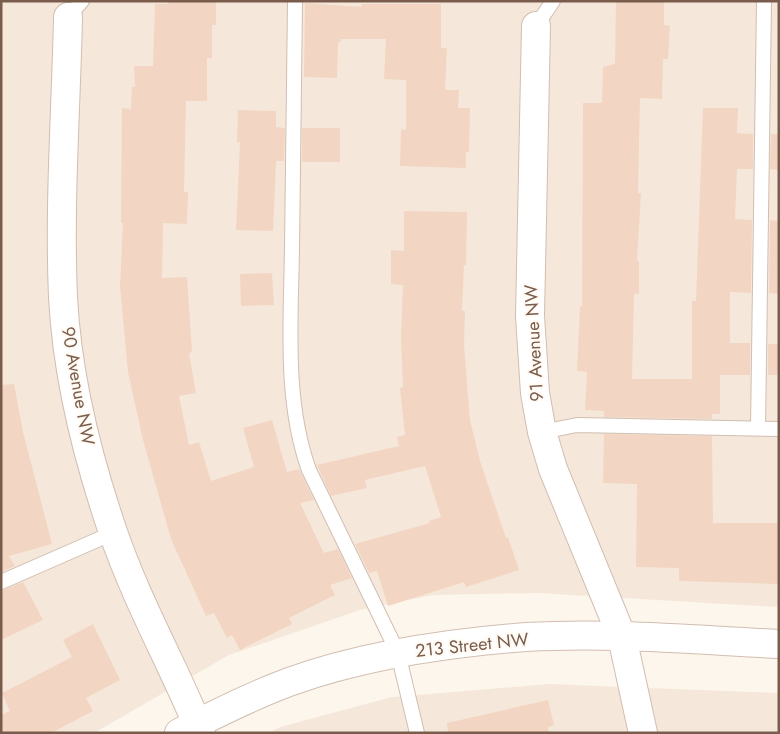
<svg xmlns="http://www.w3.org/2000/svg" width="780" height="734" viewBox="0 0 780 734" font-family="Jost,sans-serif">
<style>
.residential{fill:#f5e8da}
.building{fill:#f3d5c3}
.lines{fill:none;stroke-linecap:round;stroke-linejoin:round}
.service-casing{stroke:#d1beb0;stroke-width:16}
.minor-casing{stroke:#d1beb0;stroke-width:30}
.tertiary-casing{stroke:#d1beb0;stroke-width:30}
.service{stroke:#fff;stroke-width:14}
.minor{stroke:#fff;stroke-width:28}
.tertiary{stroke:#fff;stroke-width:28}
.labels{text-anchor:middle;stroke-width:4;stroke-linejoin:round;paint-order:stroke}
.street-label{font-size:18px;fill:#7a5c4d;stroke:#fffaf3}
</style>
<rect width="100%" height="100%" fill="#fdf6ec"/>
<!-- residential -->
<g class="residential">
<path d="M1 1H779V607L538 593 433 595 363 609 229 655 94 733H1Z"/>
<path d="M549 684 779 693V733H269L280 727 392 697Z"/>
</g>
<!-- building -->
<g class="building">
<path d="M168 1H216V25H212V58H207V101H186L184 192H188L187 224 163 223 162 278 187 277 192 352 189 353 196 393 179 396 189 445 199 442 211 481 254 467 243 428 272 420 287 472 299 469 314 500 300 503 324 553 338 549 352 578 330 585 335 595 289 618 292 624 240 650 232 635 227 638 214 613 206 616 171 539 143 440 128 372 120 286 123 223H121L122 108 131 109 132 87H135L134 66H153L155 4H168Z"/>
<path d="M616 1H664V25L670 26 668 59H663L662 99 640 98 638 193H641L637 261H639V294H634L632 379H692V301H696L703 108H738L737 133 753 134V169H737L735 219 752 220 751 293 730 292V343H750V375H720V414H712V419L604 417V411L585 410 587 372 577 371 580 306H582L583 103H602L603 67 615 64Z"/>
<path d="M305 3 362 7 361 4H441V48H447L445 90H459L458 108H470L469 152H466V168L400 166 401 129 406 130V80L384 79 386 39H341V42H338L337 78 304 77Z"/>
<path d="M238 110 276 111V127L285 128 284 161H276L273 231 236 230 240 142H237Z"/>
<rect x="302" y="128" width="38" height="34"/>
<path d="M771 134H779V170L770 169Z"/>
<path d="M404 211 467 212 466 265H464L462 311H465L464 345 470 420 480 461 506 538 508 537 519 570 466 587 464 582 388 606 377 571 369 573 355 544 430 523 429 521 441 517 425 466 365 480 367 488 331 496 317 465 399 446 397 437 405 435 400 388 403 387 401 337 403 285 391 284V250L404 251Z"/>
<path d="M770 220 779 221V294L769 293Z"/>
<path d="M272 273 274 305 241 306 240 274Z"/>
<rect x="768" y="344" width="11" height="31"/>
<path d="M14 384 23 432 52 544 9 556 15 566 1 572V385Z"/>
<path d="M604 434 712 436 713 523H779V584L679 581V568L636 567 637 484 603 483Z"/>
<path d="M23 582 43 620 1 640V591Z"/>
<path d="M93 624 120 680 86 698 93 711 51 733H1V715L10 711 2 693 72 657 63 640Z"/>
<path d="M548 700 554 725 548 727 549 733H448L447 723Z"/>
</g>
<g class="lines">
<defs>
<g id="service">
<path d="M295 1C294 84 293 166 292 248 291 321 284 401 309 470L398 653 417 733"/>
<path d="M68 17 82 1"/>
<path d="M536 26 553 1"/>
<path d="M758 428 764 1"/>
<path d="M542 432 577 425 779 429"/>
<path d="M1 582 113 533"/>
</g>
<g id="minor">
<path d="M68 17C66 110 59 204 63 297 67 375 88 459 113 532 137 602 173 665 201 733"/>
<path d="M536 26 530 316 535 393 542 432 553 469 622 637 643 733"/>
</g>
<path id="tertiary" d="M179 733C215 714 252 696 289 682 364 655 447 643 526 637 610 632 695 640 779 644"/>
</defs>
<!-- service casing -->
<use href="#service" class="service-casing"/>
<!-- minor casing -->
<use href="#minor" class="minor-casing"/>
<!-- tertiary casing -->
<use href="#tertiary" class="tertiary-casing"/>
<!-- service -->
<use href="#service" class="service"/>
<!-- minor -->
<use href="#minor" class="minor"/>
<!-- tertiary -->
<use href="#tertiary" class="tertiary"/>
</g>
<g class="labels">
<!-- street labels -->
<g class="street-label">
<text transform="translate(534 343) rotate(-93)" y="6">91 Avenue NW</text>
<text transform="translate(78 386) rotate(80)" y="6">90 Avenue NW</text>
<text transform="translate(472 645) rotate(-6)" y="6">213 Street NW</text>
</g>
</g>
<!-- border -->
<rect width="780" height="734" fill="none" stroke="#7a5c4d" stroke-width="5"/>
</svg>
